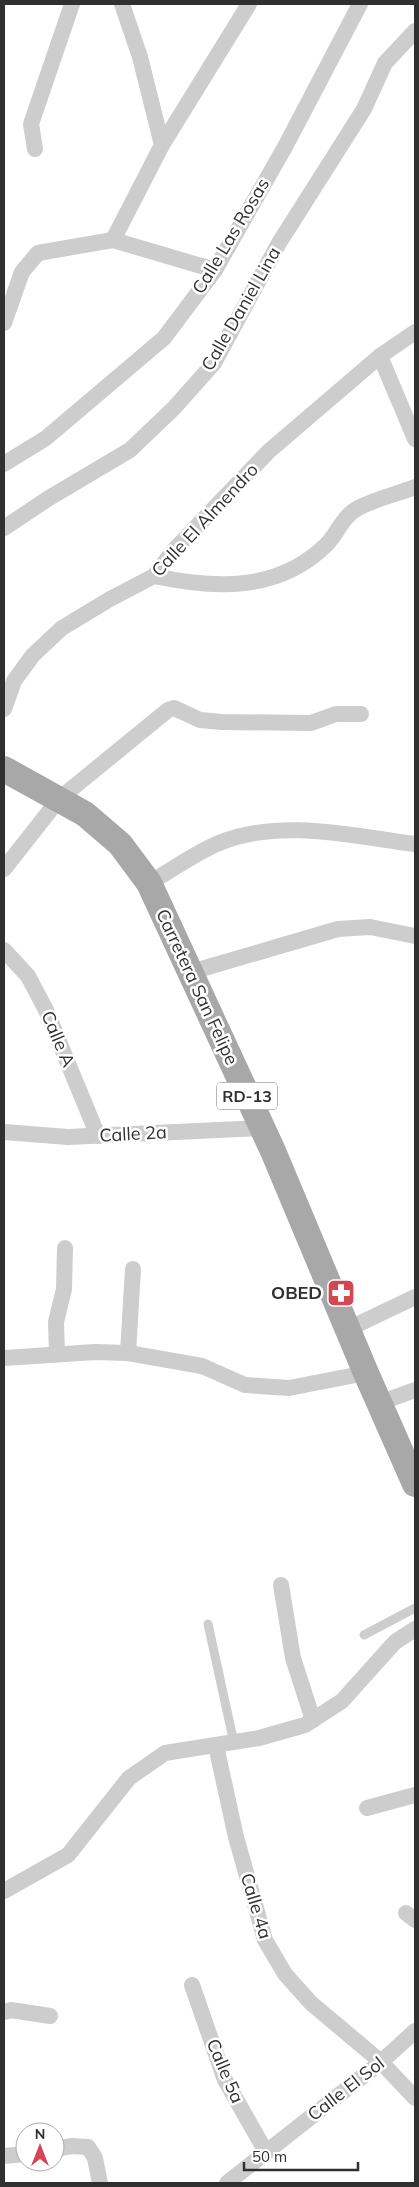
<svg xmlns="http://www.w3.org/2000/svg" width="419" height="2187" viewBox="0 0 419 2187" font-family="Mulish,sans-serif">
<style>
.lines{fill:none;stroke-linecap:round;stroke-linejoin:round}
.lane{stroke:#cdcdcd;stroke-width:9}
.street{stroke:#cdcdcd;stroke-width:16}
.primary{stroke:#a8a8a8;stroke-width:26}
.labels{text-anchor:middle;stroke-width:5;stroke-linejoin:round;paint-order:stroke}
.shield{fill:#fff;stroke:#6e6e6e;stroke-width:1}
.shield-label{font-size:16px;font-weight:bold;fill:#303030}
.street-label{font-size:18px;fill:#303030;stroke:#fff}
.poi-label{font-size:18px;font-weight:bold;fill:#303030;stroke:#fff;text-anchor:end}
</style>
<rect width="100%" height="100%" fill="#fff"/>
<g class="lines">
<!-- lane -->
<g class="lane">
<path d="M208 1624 234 1743"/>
<path d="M364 1635 415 1608"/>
</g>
<!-- street -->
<g class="street">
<path d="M122 4 140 57 162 145"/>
<path d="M35 149 31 124 72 4"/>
<path d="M113 240 162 145 249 4"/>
<path d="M4 323 22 272 38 253 113 240 215 270"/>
<path d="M380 356 415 439"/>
<path d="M4 464 46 438 164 338 215 270 286 145 360 4"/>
<path d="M4 528 49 498 130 450 174 408 214 363 279 243 364 109 385 63 415 31"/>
<path d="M154 576C215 589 278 592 326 545 338 533 342 517 358 508 375 499 397 494 415 487"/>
<path d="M4 709 14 681 33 655 62 628 110 599 154 576 175 549 269 451 380 356 415 332"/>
<path d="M4 869 59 799 168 710 174 708 200 720 222 722 311 723 336 714H361"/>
<path d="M149 883C172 870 195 853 219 843 280 818 352 836 415 844"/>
<path d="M4 950 28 976 46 1010 98 1136"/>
<path d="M191 972 338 929 370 927 415 936"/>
<path d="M4 1132 68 1137 262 1128"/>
<path d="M348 1329 415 1297"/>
<path d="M128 1353 133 1269"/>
<path d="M57 1354 56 1322 64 1289 65 1248"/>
<path d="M4 1358 95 1352 128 1353 202 1366 245 1385 289 1388 366 1373"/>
<path d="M379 1403 415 1390"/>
<path d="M281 1585 293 1658 313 1720"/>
<path d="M216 1746 236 1837 265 1940 285 1974 311 2003 381 2062 415 2098"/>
<path d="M367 1808 415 1795"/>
<path d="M4 1891 68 1855 129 1778 165 1753 259 1738 305 1725 342 1701 395 1642 415 1629"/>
<path d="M406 1913 415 1920"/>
<path d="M192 1985 225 2080 266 2152"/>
<path d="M4 2012 11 2010 50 2016"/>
<path d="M55 2149 72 2146 88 2147 95 2158 100 2183"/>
<path d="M4 2156 25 2154"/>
<path d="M227 2183 381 2062 415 2031"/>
</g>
<!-- primary -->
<path class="primary" d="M4 769 85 814 120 844 149 883 273 1151 366 1373 415 1484"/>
</g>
<!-- icons -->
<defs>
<symbol id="pharmacy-square" viewBox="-11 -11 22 22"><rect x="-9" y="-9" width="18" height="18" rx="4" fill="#d24753" stroke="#fff"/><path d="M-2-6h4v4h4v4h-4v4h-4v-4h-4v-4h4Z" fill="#fff"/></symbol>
</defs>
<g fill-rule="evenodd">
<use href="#pharmacy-square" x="325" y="1277" width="32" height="32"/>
</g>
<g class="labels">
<!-- shield labels -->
<rect class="shield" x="217" y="1082.5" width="60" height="27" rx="4"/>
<g class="shield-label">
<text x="247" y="1102">RD-13</text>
</g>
<!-- street labels -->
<g class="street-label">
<text transform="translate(231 236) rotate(-59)" y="6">Calle Las Rosas</text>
<text transform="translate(241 309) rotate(-60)" y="6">Calle Daniel Lina</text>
<text transform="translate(205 520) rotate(-47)" y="6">Calle El Almendro</text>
<text transform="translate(197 987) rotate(65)" y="6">Carretera San Felipe</text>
<text transform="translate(58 1039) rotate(67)" y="6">Calle A</text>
<text transform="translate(133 1134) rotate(-3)" y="6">Calle 2a</text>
<text transform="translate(256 1906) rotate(73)" y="6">Calle 4a</text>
<text transform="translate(225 2071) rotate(67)" y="6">Calle 5a</text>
<text transform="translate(346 2089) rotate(-38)" y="6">Calle El Sol</text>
</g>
<!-- poi labels -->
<g class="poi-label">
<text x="322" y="1299">OBED</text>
</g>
</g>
<!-- border -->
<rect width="419" height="2187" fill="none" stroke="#303030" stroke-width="10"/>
<!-- north arrow -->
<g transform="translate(40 2147)"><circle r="24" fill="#ffffff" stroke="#acacac"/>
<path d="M0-4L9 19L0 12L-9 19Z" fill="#d24753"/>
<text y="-8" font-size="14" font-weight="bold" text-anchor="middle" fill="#303030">N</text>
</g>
<!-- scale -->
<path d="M244 2162v8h114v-8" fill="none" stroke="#303030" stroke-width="2.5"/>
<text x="252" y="2162" font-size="15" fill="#303030" stroke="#ffffff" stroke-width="4" paint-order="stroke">50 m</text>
</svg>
